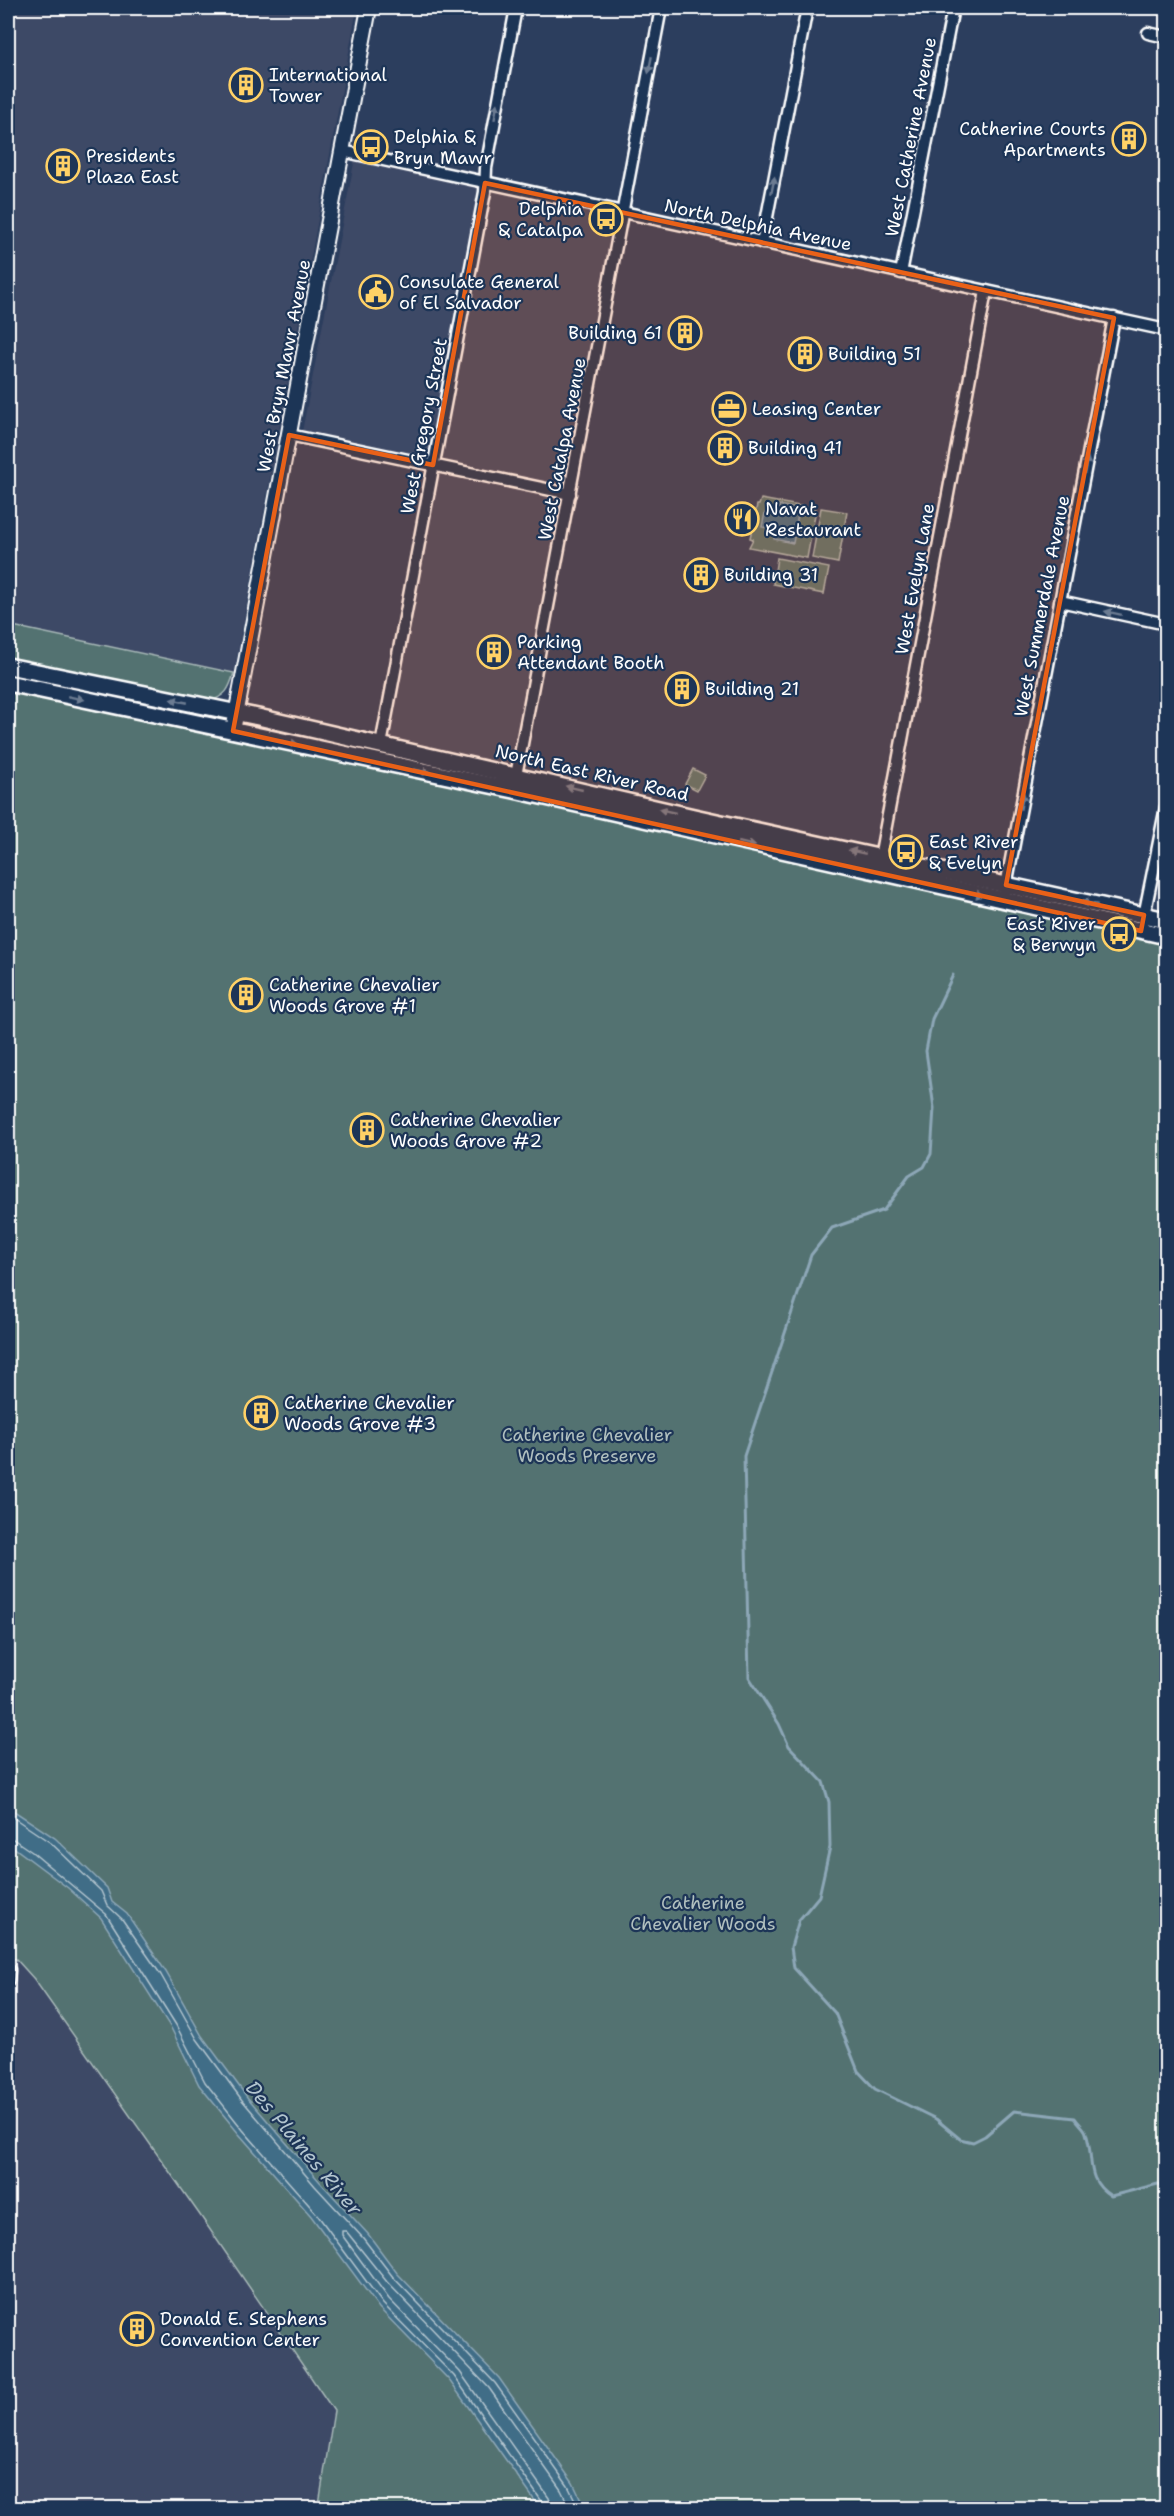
<svg xmlns="http://www.w3.org/2000/svg" width="1174" height="2516" viewBox="0 0 1174 2516" font-family="'Shantell Sans',sans-serif">
<style>
.built{fill:#3e4966}
.green{fill:#527271;stroke:#a8b8b8;stroke-width:1.5}
.water{fill:#416d87;stroke:#8da7b7;stroke-width:1.5}
.lines{fill:none;stroke-linecap:round;stroke-linejoin:round}
.shore{stroke:#b3c5cf;stroke-width:1.5}
.stream{stroke:#8da7b7;stroke-width:3}
.minor-casing{stroke:#fff;stroke-width:15}
.tertiary-casing{stroke:#fff;stroke-width:18}
.secondary-casing{stroke:#fff;stroke-width:20}
.minor{stroke:#1d3557;stroke-width:10}
.tertiary{stroke:#1d3557;stroke-width:14}
.secondary{stroke:#1d3557;stroke-width:15}
.oneway{fill:#6c7c92}
.marked{fill:#e96118;fill-opacity:0.2;stroke:#e96118;stroke-width:4.5;stroke-linejoin:round}
.labels{text-anchor:middle;stroke-width:4.5;stroke-linejoin:round;paint-order:stroke}
.poi-label{font-size:18px;fill:#fff;stroke:#1d3557;text-anchor:start}
.street-label{font-size:18px;fill:#fff;stroke:#1d3557}
.park-label{font-size:18px;fill:#b1c0bf;stroke:#1d3557}
.water-label{font-size:20px;font-style:italic;fill:#b3c5cf;stroke:#1d3557}
</style>
<rect width="100%" height="100%" fill="#2c3e5e"/>
<filter id="ink" filterUnits="userSpaceOnUse"><feTurbulence type="fractalNoise" baseFrequency=".0167" numOctaves="2"/><feDisplacementMap in="SourceGraphic" scale="12" xChannelSelector="R" yChannelSelector="G"/><feConvolveMatrix kernelMatrix="1 2 1 2 8 2 1 2 1" color-interpolation-filters="sRGB"/></filter>
<g filter="url(#ink)">
<!-- built -->
<g class="built">
<path d="M8 8H357L234 673 8 625Z"/>
<path d="M355 158 621 212 516 768 382 739 434 464 301 437Z"/>
<path d="M18 1950 334 2411 319 2503 343 2508H8V1958H16Z"/>
</g>
<!-- green -->
<g class="green">
<path d="M761 499 816 509 807 558 749 547 753 539 750 538 757 505H759Z"/>
<path d="M821 508 847 512 838 563 812 558Z"/>
<path d="M777 558 829 568 824 594 773 584Z"/>
<path d="M8 625 234 673C229 690 226 696 208 702L8 659Z"/>
<path d="M8 689 466 785 679 836 1166 942V2508H334L319 2504 334 2411 202 2218 34 1979 16 1959 8 1958Z"/>
<path d="M693 769 705 775 697 790 685 784Z"/>
</g>
<!-- water -->
<g class="water">
<path d="M779 505 799 509 793 543 774 539 775 529 762 527 765 513 778 515Z"/>
<path d="M8 1807 55 1838 107 1888 112 1902 127 1914 166 1972 202 2036 247 2097 320 2182 368 2234 397 2273 499 2378 573 2483 585 2508H540L449 2380 379 2308 311 2216 239 2134 199 2085 171 2028 101 1918 68 1888 8 1843Z"/>
</g>
<g class="lines">
<!-- shore -->
<g class="shore">
<path d="M8 1814 51 1843 101 1891 107 1905 122 1919 161 1975 197 2039 242 2100 315 2186 363 2238 393 2277 495 2383 568 2486 579 2508"/>
<path d="M8 1838 13 1839 32 1852 106 1914 176 2025 205 2082 243 2130 316 2213 383 2304 454 2376 543 2503 544 2508"/>
<path d="M552 2508 549 2498 460 2372 389 2299 342 2235V2231H346L387 2282 489 2388 561 2490 570 2508"/>
</g>
<!-- stream -->
<path class="stream" d="M953 975 932 1019 926 1051 934 1108 931 1154 924 1167 909 1176 884 1210 832 1228 811 1255 744 1456 749 1677 779 1724 789 1746 823 1782 829 1802 830 1847 819 1896 799 1920 791 1947 794 1968 835 2013 858 2071 875 2089 936 2119 960 2139 973 2142 985 2136 1014 2111 1075 2118C1078 2123 1085 2128 1086 2133 1095 2159 1084 2179 1111 2196L1158 2184 1166 2186"/>
<defs>
<g id="minor">
<path d="M1148 33 1166 37"/>
<path d="M342 151 1166 330"/>
<path d="M762 243 807 8"/>
<path d="M901 273 953 8"/>
<path d="M289 435 570 494"/>
<path d="M1060 601 1166 624"/>
<path d="M381 745 485 192 486 168 516 8"/>
<path d="M515 781 661 8"/>
<path d="M879 863 986 291"/>
<path d="M1005 891 1114 318"/>
<path d="M1143 921 1166 807"/>
<path d="M8 1981 9 1970"/>
</g>
<path id="tertiary" d="M233 731 369 8"/>
<g id="secondary">
<path d="M8 666 258 717 694 817 1166 920"/>
<path d="M8 683 514 790 1166 936"/>
</g>
</defs>
<!-- minor casing -->
<use href="#minor" class="minor-casing"/>
<!-- tertiary casing -->
<use href="#tertiary" class="tertiary-casing"/>
<!-- secondary casing -->
<use href="#secondary" class="secondary-casing"/>
<!-- minor -->
<use href="#minor" class="minor"/>
<!-- tertiary -->
<use href="#tertiary" class="tertiary"/>
<!-- secondary -->
<use href="#secondary" class="secondary"/>
</g>
<!-- one-way arrows -->
<defs><path id="oneway-solid" d="M-6-.8H1V-3.2L6.5 0L1 3.2V.8H-6Z" transform="scale(1.5)"/></defs>
<g class="oneway">
<use href="#oneway-solid" transform="translate(650 65) rotate(101)"/>
<use href="#oneway-solid" transform="translate(496 111) rotate(-80)"/>
<use href="#oneway-solid" transform="translate(773 185) rotate(-79)"/>
<use href="#oneway-solid" transform="translate(1086 465) rotate(-79)"/>
<use href="#oneway-solid" transform="translate(1113 613) rotate(-168)"/>
<use href="#oneway-solid" transform="translate(76 698) rotate(12)"/>
<use href="#oneway-solid" transform="translate(179 701) rotate(-169)"/>
<use href="#oneway-solid" transform="translate(290 743) rotate(12)"/>
<use href="#oneway-solid" transform="translate(422 771) rotate(12)"/>
<use href="#oneway-solid" transform="translate(574 788) rotate(-167)"/>
<use href="#oneway-solid" transform="translate(1022 801) rotate(-79)"/>
<use href="#oneway-solid" transform="translate(667 811) rotate(-167)"/>
<use href="#oneway-solid" transform="translate(747 844) rotate(13)"/>
<use href="#oneway-solid" transform="translate(857 852) rotate(-168)"/>
<use href="#oneway-solid" transform="translate(975 894) rotate(12)"/>
<use href="#oneway-solid" transform="translate(1089 903) rotate(-168)"/>
</g>
</g>
<!-- marked area -->
<path class="marked" d="M485 183 1114 318 1006 885 1144 915 1141 931 233 731 289 435 433 465Z"/>
<!-- icons -->
<defs>
<symbol id="building-ring" viewBox="-11 -11 22 22"><circle r="9.5" fill="#1d3557" stroke="#ffd166" stroke-width="1.5"/><path d="M-4-6H4V6H1V3H-1V6H-4ZM-2.5-4.3h1.7v1.8h-1.7ZM.8-4.3h1.7v1.8H.8ZM-2.5-1h1.7V.8h-1.7ZM.8-1h1.7V.8H.8Z" fill="#ffd166"/></symbol>
<symbol id="bus-ring" viewBox="-11 -11 22 22"><circle r="9.5" fill="#1d3557" stroke="#ffd166" stroke-width="1.5"/><path d="M-5-6H5V4H4V6H2V4H-2V6H-4V4H-5ZM-3.5-4V0h7V-4ZM-3.5 1.2v1.5H-2V1.2ZM2 1.2v1.5H3.5V1.2Z" fill="#ffd166"/></symbol>
<symbol id="civic-ring" viewBox="-11 -11 22 22"><circle r="9.5" fill="#1d3557" stroke="#ffd166" stroke-width="1.5"/><path d="M-.6-6.5H3V-4.5H.6V-3L4-1V1h2V6H-6V1h2V-1L-.6-3ZM-1.2 2.5V6h2.4V2.5Z" fill="#ffd166"/></symbol>
<symbol id="office-ring" viewBox="-11 -11 22 22"><circle r="9.5" fill="#1d3557" stroke="#ffd166" stroke-width="1.5"/><path d="M-6-3h4V-5.5h4V-3h4V5H-6ZM-1-4.5V-3h2v-1.5ZM-6 0V1H6V0Z" fill="#ffd166"/></symbol>
<symbol id="restaurant-ring" viewBox="-11 -11 22 22"><circle r="9.5" fill="#1d3557" stroke="#ffd166" stroke-width="1.5"/><path d="M-5-6h1v4h1v-4h1v4h1v-4h1v5L-1.5 .5V6h-2V.5L-5-1ZM5-6V6H3V1.5H1.5Q1.5-4 5-6Z" fill="#ffd166"/></symbol>
</defs>
<g fill-rule="evenodd">
<use href="#building-ring" x="227" y="66" width="38" height="38"/>
<use href="#building-ring" x="1110" y="120" width="38" height="38"/>
<use href="#bus-ring" x="352" y="128" width="38" height="38"/>
<use href="#building-ring" x="44" y="147" width="38" height="38"/>
<use href="#bus-ring" x="587" y="200" width="38" height="38"/>
<use href="#civic-ring" x="357" y="273" width="38" height="38"/>
<use href="#building-ring" x="666" y="314" width="38" height="38"/>
<use href="#building-ring" x="786" y="335" width="38" height="38"/>
<use href="#office-ring" x="710" y="390" width="38" height="38"/>
<use href="#building-ring" x="706" y="429" width="38" height="38"/>
<use href="#restaurant-ring" x="723" y="500" width="38" height="38"/>
<use href="#building-ring" x="682" y="556" width="38" height="38"/>
<use href="#building-ring" x="475" y="633" width="38" height="38"/>
<use href="#building-ring" x="663" y="670" width="38" height="38"/>
<use href="#bus-ring" x="887" y="833" width="38" height="38"/>
<use href="#bus-ring" x="1100" y="915" width="38" height="38"/>
<use href="#building-ring" x="227" y="976" width="38" height="38"/>
<use href="#building-ring" x="348" y="1111" width="38" height="38"/>
<use href="#building-ring" x="242" y="1394" width="38" height="38"/>
<use href="#building-ring" x="118" y="2310" width="38" height="38"/>
</g>
<g class="labels">
<!-- poi labels -->
<g class="poi-label">
<text x="269" y="81">International<tspan x="269" dy="21">Tower</tspan></text>
<text x="1106" y="135" text-anchor="end">Catherine Courts<tspan x="1106" dy="21">Apartments</tspan></text>
<text x="394" y="143">Delphia &amp;<tspan x="394" dy="21">Bryn Mawr</tspan></text>
<text x="86" y="162">Presidents<tspan x="86" dy="21">Plaza East</tspan></text>
<text x="583" y="215" text-anchor="end">Delphia<tspan x="583" dy="21">&amp; Catalpa</tspan></text>
<text x="399" y="288">Consulate General<tspan x="399" dy="21">of El Salvador</tspan></text>
<text x="662" y="339" text-anchor="end">Building 61</text>
<text x="828" y="360">Building 51</text>
<text x="752" y="415">Leasing Center</text>
<text x="748" y="454">Building 41</text>
<text x="765" y="515">Navat<tspan x="765" dy="21">Restaurant</tspan></text>
<text x="724" y="581">Building 31</text>
<text x="517" y="648">Parking<tspan x="517" dy="21">Attendant Booth</tspan></text>
<text x="705" y="695">Building 21</text>
<text x="929" y="848">East River<tspan x="929" dy="21">&amp; Evelyn</tspan></text>
<text x="1096" y="930" text-anchor="end">East River<tspan x="1096" dy="21">&amp; Berwyn</tspan></text>
<text x="269" y="991">Catherine Chevalier<tspan x="269" dy="21">Woods Grove #1</tspan></text>
<text x="390" y="1126">Catherine Chevalier<tspan x="390" dy="21">Woods Grove #2</tspan></text>
<text x="284" y="1409">Catherine Chevalier<tspan x="284" dy="21">Woods Grove #3</tspan></text>
<text x="160" y="2325">Donald E. Stephens<tspan x="160" dy="21">Convention Center</tspan></text>
</g>
<!-- street labels -->
<g class="street-label">
<text transform="translate(911 137) rotate(-79)" y="6">West Catherine Avenue</text>
<text transform="translate(758 225) rotate(12)" y="6">North Delphia Avenue</text>
<text transform="translate(284 366) rotate(-79)" y="6">West Bryn Mawr Avenue</text>
<text transform="translate(424 426) rotate(-79)" y="6">West Gregory Street</text>
<text transform="translate(562 449) rotate(-79)" y="6">West Catalpa Avenue</text>
<text transform="translate(915 579) rotate(-80)" y="6">West Evelyn Lane</text>
<text transform="translate(1042 606) rotate(-79)" y="6">West Summerdale Avenue</text>
<text transform="translate(592 773) rotate(13)" y="6">North East River Road</text>
</g>
<!-- park labels -->
<g class="park-label">
<text x="587" y="1441">Catherine Chevalier<tspan x="587" dy="21">Woods Preserve</tspan></text>
<text x="703" y="1909">Catherine<tspan x="703" dy="21">Chevalier Woods</tspan></text>
</g>
<!-- water labels -->
<g class="water-label">
<text transform="translate(304 2148) rotate(50)" y="7">Des Plaines River</text>
</g>
</g>
<!-- margin -->
<rect width="1174" height="2516" fill="none" stroke="#1d3557" stroke-width="30"/>
<rect x="15" y="15" width="1144" height="2486" fill="none" stroke="#fff" stroke-width="2" filter="url(#ink)"/>
</svg>
